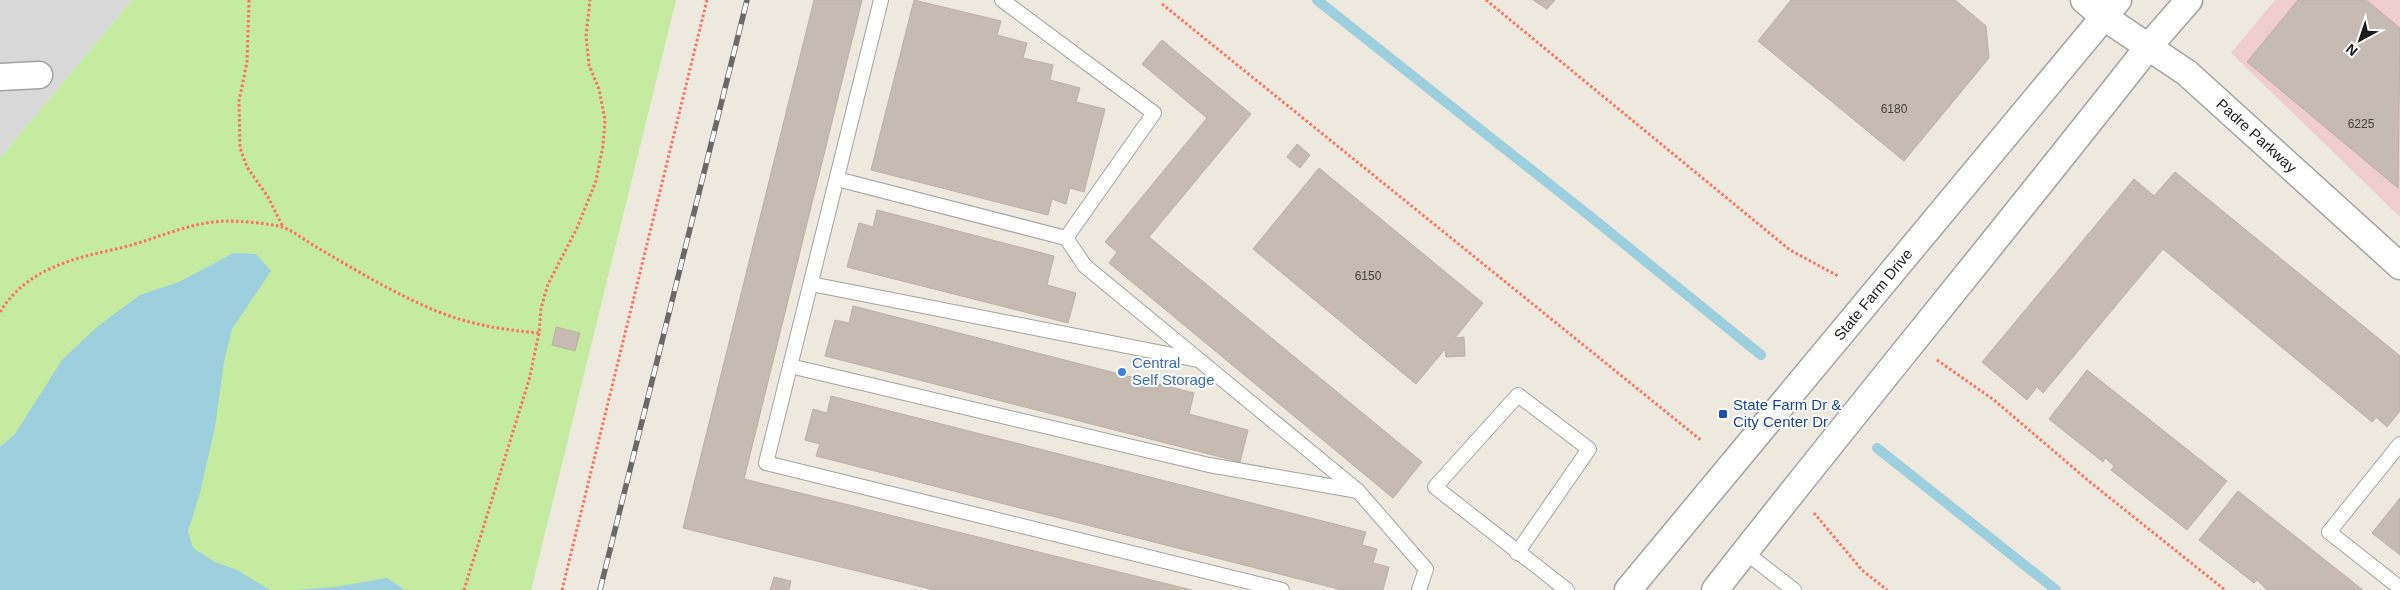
<svg xmlns="http://www.w3.org/2000/svg" width="2400" height="590" viewBox="0 0 2400 590" font-family="Helvetica,sans-serif">
<style>
.residential{fill:#d9d8d8}
.commercial{fill:#f0cecd}
.grass{fill:#c5eba1}
.water{fill:#9dcfde}
.lines{fill:none;stroke-linecap:round;stroke-linejoin:round}
.stream{stroke:#9dcfde;stroke-width:10}
.building{fill:#c5bbb3;stroke:#bfafa1}
.service-casing{stroke:#a2a2a2;stroke-width:16}
.minor-casing{stroke:#a2a2a2;stroke-width:29}
.path{stroke:#ff705e;stroke-width:3;stroke-dasharray:2.5 2.5;stroke-linecap:butt}
.service{stroke:#fff;stroke-width:14}
.minor{stroke:#fff;stroke-width:26}
.rail-casing{stroke:#696969;stroke-width:5.5}
.rail{stroke:#fff;stroke-width:4;stroke-dasharray:11;stroke-linecap:butt}
.shop-dot{fill:#3f7fe0;stroke:#fff;stroke-width:2}
.transit-dot{fill:#1a4fb4;stroke:#fff;stroke-width:2}
.labels{text-anchor:middle;stroke-width:4;stroke-linejoin:round;paint-order:stroke}
.number-label{font-size:12px;fill:#464341}
.street-label{font-size:15px;fill:#1b1b1b;stroke:#fff}
.shop-label{font-size:15px;fill:#366cbe;stroke:#fff;text-anchor:start}
.transit-label{font-size:15px;fill:#164399;stroke:#fff;text-anchor:start}
</style>
<rect width="100%" height="100%" fill="#ede9df"/>
<!-- residential -->
<path class="residential" d="M0 0H132L0 158Z"/>
<!-- commercial -->
<path class="commercial" d="M2275 0H2400V217L2231 53Z"/>
<!-- grass -->
<path class="grass" d="M132 0H676L531 590H0V158Z"/>
<!-- water -->
<g class="water">
<path d="M234 253 256 254 271 271 232 329 224 362 215 427 200 493 188 531 193 548 215 562 237 570 270 590H0V447L15 434 62 360 97 327 140 295 179 282Z"/>
<path d="M387 578 405 590H294L335 587Z"/>
</g>
<g class="lines">
<!-- stream -->
<g class="stream">
<path d="M1317 0 1596 221 1761 355"/>
<path d="M1877 448 2056 590"/>
</g>
</g>
<!-- building -->
<g class="building">
<path d="M814 0H862L744 479 1192 590H934L683 528Z"/>
<path d="M914 0 1001 21 997 35 1027 43 1023 58 1053 65 1050 80 1080 88 1076 102 1105 109 1084 192 1070 188 1066 204 1052 199 1048 215 871 170Z"/>
<path d="M1533 0H1555L1547 9Z"/>
<path d="M1791 0H1955L1986 26 1989 58 1904 161 1758 41Z"/>
<path d="M2298 0H2366L2400 28 2398 188 2247 62Z"/>
<path d="M1162 40 1251 114 1149 237 1422 462 1393 498 1109 263 1117 252 1105 242 1207 118 1142 64Z"/>
<path d="M1297 144 1310 155 1300 168 1287 157Z"/>
<path d="M1319 168 1483 303 1455 338 1464 337 1465 356 1446 357 1445 349 1416 384 1253 249Z"/>
<path d="M2175 172 2400 356V411L2387 427 2376 417 2372 422 2163 249 2043 393 2037 387 2027 400 1982 362 2134 179 2154 196Z"/>
<path d="M877 210 1054 256 1047 285 1076 293 1068 323 847 267 859 223 873 227Z"/>
<path d="M853 306 1194 393 1189 414 1248 430 1240 462 825 356 835 320 849 323Z"/>
<path d="M556 327 580 333 575 351 552 345Z"/>
<path d="M2087 370 2227 481 2187 530 2111 470 2114 466 2105 458 2103 462 2049 419Z"/>
<path d="M831 396 1366 532 1362 545 1377 549 1373 563 1389 567 1383 590H1342L816 456 820 444 805 440 813 409 827 413Z"/>
<path d="M2238 491 2363 590H2267L2257 580 2254 583 2199 540Z"/>
<path d="M2400 498V555L2372 533Z"/>
<path d="M774 577 791 581 789 590H770Z"/>
</g>
<g class="lines">
<defs>
<g id="service">
<path d="M881 0 766 463 1282 590"/>
<path d="M837 179 1066 238 1154 113 1002 0"/>
<path d="M1066 238 1085 266 1358 491 1426 569 1419 590"/>
<path d="M811 284 1198 360"/>
<path d="M790 366 1209 465 1358 491"/>
<path d="M2400 444 2329 532 2400 588"/>
<path d="M1745 552 1794 590"/>
<path d="M1517 553 1589 449 1518 395 1435 487 1567 590"/>
</g>
<g id="minor">
<path id="s1" d="M2084 0 2104 17 2187 73 2400 266"/>
<path d="M0 77 39 75"/>
<path id="s2" d="M1628 590 2118 0"/>
<path d="M1715 590C1858 407 2006 229 2149 46L2189 0"/>
</g>
</defs>
<!-- service casing -->
<use href="#service" class="service-casing"/>
<!-- minor casing -->
<use href="#minor" class="minor-casing"/>
<!-- path -->
<g class="path">
<path d="M249 0 247 62 239 101 240 148 247 167 268 197 283 227"/>
<path d="M1486 0 1790 250 1838 276"/>
<path d="M1162 4 1702 441"/>
<path d="M0 312C26 270 70 259 116 249 153 241 187 222 226 221 241 221 268 223 282 227 294 231 307 242 318 248 357 271 397 295 439 312 472 325 504 330 539 333"/>
<path d="M1937 360 1994 400 2090 482 2225 590"/>
<path d="M1814 513 1862 570 1887 590"/>
<path d="M464 590 529 380 539 333 541 308 548 284 577 228 596 181 603 146 605 120 599 89 589 65 586 36 590 0"/>
<path d="M562 590 707 0"/>
</g>
<!-- service -->
<use href="#service" class="service"/>
<!-- minor -->
<use href="#minor" class="minor"/>
<defs>
<path id="rail" d="M600 590 747 0"/>
</defs>
<!-- rail casing -->
<use href="#rail" class="rail-casing"/>
<!-- rail -->
<use href="#rail" class="rail"/>
</g>
<!-- markers -->
<circle class="shop-dot" cx="1122" cy="372" r="5"/>
<rect class="transit-dot" x="1718" y="409" width="10" height="10" rx="2.5"/>
<g class="labels">
<!-- number labels -->
<g class="number-label">
<text x="1894" y="113">6180</text>
<text x="2361" y="128">6225</text>
<text x="1368" y="280">6150</text>
</g>
<!-- street labels -->
<g class="street-label">
<text dy="5" stroke="none"><textPath href="#s1" startOffset="220">Padre Parkway</textPath></text>
<text dy="5" stroke="none"><textPath href="#s2" startOffset="384">State Farm Drive</textPath></text>
</g>
<!-- shop labels -->
<g class="shop-label">
<text x="1132" y="368">Central<tspan x="1132" dy="17">Self Storage</tspan></text>
</g>
<!-- transit labels -->
<g class="transit-label">
<text x="1733" y="410">State Farm Dr &amp;<tspan x="1733" dy="17">City Center Dr</tspan></text>
</g>
</g>
<!-- north arrow -->
<g transform="translate(2360 40) rotate(220)" stroke="#ffffff" stroke-width="4" paint-order="stroke">
<path d="M0-4L9 19L0 12L-9 19Z" fill="#1b1b1b"/>
<text y="-8" font-size="14" font-weight="bold" text-anchor="middle" fill="#1b1b1b">N</text>
</g>
</svg>
